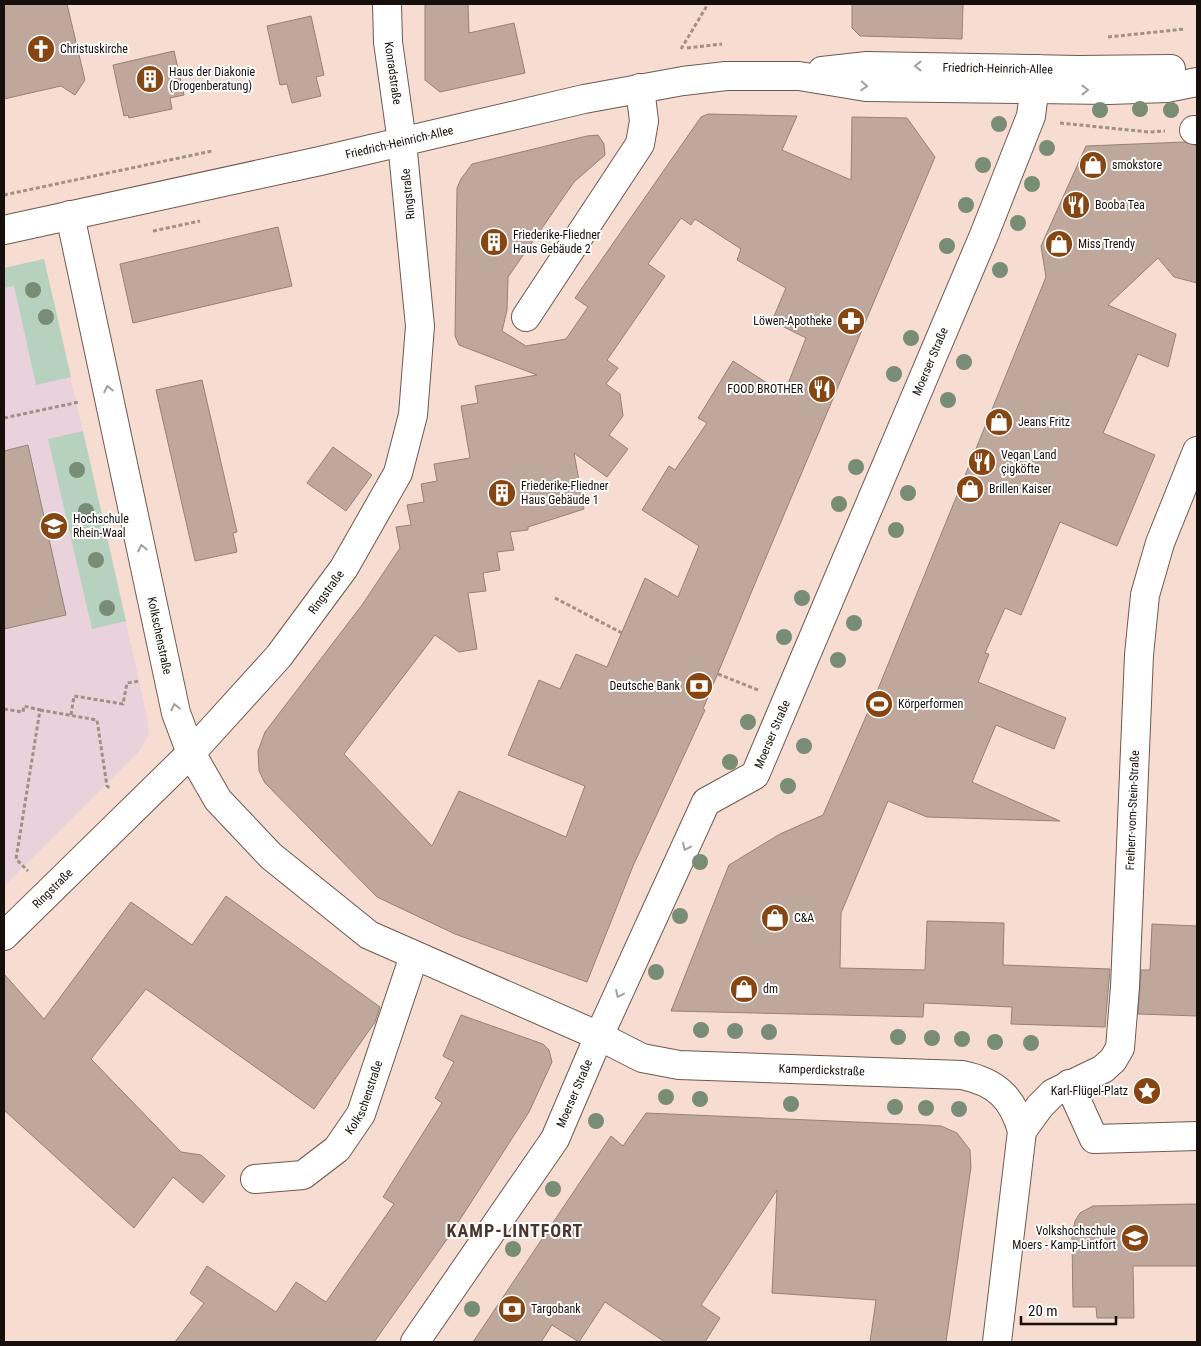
<svg xmlns="http://www.w3.org/2000/svg" width="1201" height="1346" viewBox="0 0 1201 1346" font-family="'Roboto Condensed',sans-serif">
<style>
.education{fill:#ead2dd}
.green{fill:#b6d2bf}
.building{fill:#c0a79b;stroke:#978074;fill-rule:evenodd}
.lines{fill:none;stroke-linecap:round;stroke-linejoin:round}
.minor-casing{stroke:#6f594f;stroke-width:30}
.major-casing{stroke:#6f594f;stroke-width:30}
.path{stroke:#a28f86;stroke-width:3;stroke-dasharray:4 2.5;stroke-linecap:butt}
.minor{stroke:#fff;stroke-width:28}
.major{stroke:#fff;stroke-width:28}
.tree{fill:#788c76}
.oneway{stroke:#a29f9d}
.labels{text-anchor:middle;stroke-width:4;stroke-linejoin:round;paint-order:stroke}
.poi-label{font-size:12px;fill:#170f0b;stroke:#fff;text-anchor:start}
.street-label{font-size:12px;fill:#170f0b;stroke:#fff}
.district-label{font-size:18px;font-weight:bold;letter-spacing:1px;fill:#4a362d;stroke:#fff}
</style>
<rect width="100%" height="100%" fill="#f7ddd1"/>
<!-- education -->
<path class="education" d="M44 259 147 716 149 733 142 748 4 886V268Z"/>
<!-- green -->
<g class="green">
<path d="M44 259 71 377 36 385 14 286 4 288V268Z"/>
<path d="M83 431 126 621 92 629 48 439Z"/>
</g>
<!-- building -->
<g class="building">
<path d="M4 4H67L85 80 75 95 61 86 4 99Z"/>
<path d="M425 4H468L469 33 514 23 525 73 440 92 425 80Z"/>
<path d="M852 4H963L962 39 860 36 852 28Z"/>
<path d="M311 16 324 75 316 77 321 96 292 103 287 84 280 85 267 26Z"/>
<path d="M174 51 184 95 170 98 172 109 129 118 128 115 124 116 113 65Z"/>
<path d="M708 114 797 116 782 150 851 180 852 117 907 118 935 157 756 581 703 709 705 710 633 866 587 982 455 934 377 897 265 783 259 771 258 751 265 732 362 605 400 548 396 527 411 525 407 505 424 502 421 484 437 481 434 464 470 458 461 406 478 403 475 386 537 375 459 345 455 336 457 188 461 179 472 164 587 136 598 135 604 144 605 155 574 182 508 277 507 310 502 331 526 346 566 339 588 307 575 298 701 117ZM681 218 691 225 695 219 741 249 737 260 786 288 772 321 806 338 784 394 733 361 698 418 707 423 675 470 669 466 642 510 699 546 678 597 645 578 607 667 576 654 560 689 539 680 508 755 585 786 566 837 459 791 432 846 344 754 435 635 459 652 477 649 468 593 486 591 483 573 500 570 497 552 514 550 510 532 528 530V527L584 509 574 453 607 477 628 449 609 435 623 416 620 394 606 384 618 368 607 360 665 276 648 264Z"/>
<path d="M1185 142 1197 146V283L1174 277 1158 258 1108 305 1176 334 1168 367 1138 354 1103 433 1155 455 1117 546 1060 522 1021 615 1005 608 985 653 989 654 978 682 1066 718 1054 749 996 725 972 782 1060 821 927 817 888 801 841 913 840 968 925 970 927 921 1004 923 1003 965 1110 969 1105 1027 1011 1024 1012 1007 924 1003 923 1017 671 1011 729 865 780 834 823 815 878 689 1046 277 1041 246 1086 146Z"/>
<path d="M278 227 292 286 133 323 120 264Z"/>
<path d="M202 380 237 532 233 533 237 552 195 561 156 390Z"/>
<path d="M28 445 66 615 4 629V451Z"/>
<path d="M333 447 372 475 346 511 307 483Z"/>
<path d="M226 896 380 1007 375 1022 314 1109 146 989 91 1059 181 1152 201 1155 225 1176 203 1203 173 1177 134 1228 4 1110V974L44 1019 131 902 192 945Z"/>
<path d="M1152 924 1197 926V1016L1138 1014 1141 970H1150Z"/>
<path d="M461 1015 543 1044 549 1050 552 1062 529 1112 450 1235 374 1342H175L204 1303 190 1293 207 1266 276 1312 296 1282 326 1302 394 1204 383 1197 442 1103 435 1098 454 1062 443 1056Z"/>
<path d="M646 1113 926 1125 941 1126 957 1133 970 1150 971 1167 946 1342H870L876 1300 772 1293 777 1190 701 1305 720 1318 705 1342H665L605 1302 579 1342 552 1325 541 1342H473L611 1136 623 1146Z"/>
<path d="M1197 1204V1266H1133L1134 1318H1097L1096 1307H1073L1072 1237 1075 1221 1080 1213 1093 1206Z"/>
</g>
<g class="lines">
<defs>
<g id="minor">
<path d="M1194 130H1197"/>
<path id="s1" d="M70 215 176 713 191 753 218 800 271 856 369 935 599 1036 642 1058 679 1065 962 1075C996 1082 1013 1098 1022 1131L997 1342"/>
<path d="M526 317 640 144 644 121 640 88"/>
<path id="s2" d="M4 936 191 753 279 656 344 568 398 473 413 415 420 326 402 142 388 42 387 4"/>
<path d="M1069 1084 1094 1139 1197 1136"/>
<path id="s3" d="M1022 1131 1040 1106 1053 1093 1103 1069 1113 1060 1120 1048 1125 987 1139 655 1145 595 1160 543 1197 451"/>
<path id="s4" d="M255 1179 303 1175 337 1149 361 1114 414 956"/>
<path id="s5" d="M415 1342 555 1139 599 1036 706 802 755 775 984 235 1031 116 1037 69"/>
</g>
<g id="major">
<path id="s6" d="M822 71 867 66 1078 70 1171 69"/>
<path id="s7" d="M4 230 320 161 584 99 683 81 726 76H799L866 87 1109 90 1167 88 1197 82"/>
</g>
</defs>
<!-- minor casing -->
<use href="#minor" class="minor-casing"/>
<!-- major casing -->
<use href="#major" class="major-casing"/>
<!-- path -->
<g class="path">
<path d="M1108 37 1185 29"/>
<path d="M687 48 722 44"/>
<path d="M681 49 708 4"/>
<path d="M1060 123 1149 132 1165 131"/>
<path d="M4 195 212 151"/>
<path d="M153 231 200 221"/>
<path d="M4 418 79 402"/>
<path d="M555 598 622 633"/>
<path d="M718 674 758 690"/>
<path d="M4 709 23 712 24 706 40 710 16 859 28 871"/>
<path d="M40 710 97 720 107 786 111 789"/>
<path d="M71 715 74 696 123 704 127 683 140 681"/>
</g>
<!-- minor -->
<use href="#minor" class="minor"/>
<!-- major -->
<use href="#major" class="major"/>
</g>
<!-- trees -->
<g class="tree">
<circle cx="1140" cy="109" r="8"/>
<circle cx="1100" cy="110" r="8"/>
<circle cx="1171" cy="110" r="8"/>
<circle cx="999" cy="124" r="8"/>
<circle cx="1047" cy="148" r="8"/>
<circle cx="983" cy="165" r="8"/>
<circle cx="1032" cy="184" r="8"/>
<circle cx="966" cy="205" r="8"/>
<circle cx="1018" cy="223" r="8"/>
<circle cx="947" cy="246" r="8"/>
<circle cx="1000" cy="270" r="8"/>
<circle cx="33" cy="290" r="8"/>
<circle cx="46" cy="317" r="8"/>
<circle cx="911" cy="338" r="8"/>
<circle cx="964" cy="362" r="8"/>
<circle cx="894" cy="374" r="8"/>
<circle cx="948" cy="400" r="8"/>
<circle cx="856" cy="467" r="8"/>
<circle cx="77" cy="470" r="8"/>
<circle cx="908" cy="493" r="8"/>
<circle cx="839" cy="504" r="8"/>
<circle cx="86" cy="511" r="8"/>
<circle cx="896" cy="530" r="8"/>
<circle cx="96" cy="560" r="8"/>
<circle cx="802" cy="598" r="8"/>
<circle cx="107" cy="608" r="8"/>
<circle cx="854" cy="623" r="8"/>
<circle cx="784" cy="637" r="8"/>
<circle cx="838" cy="660" r="8"/>
<circle cx="748" cy="722" r="8"/>
<circle cx="804" cy="746" r="8"/>
<circle cx="730" cy="762" r="8"/>
<circle cx="788" cy="786" r="8"/>
<circle cx="700" cy="862" r="8"/>
<circle cx="680" cy="916" r="8"/>
<circle cx="656" cy="972" r="8"/>
<circle cx="701" cy="1030" r="8"/>
<circle cx="735" cy="1031" r="8"/>
<circle cx="769" cy="1032" r="8"/>
<circle cx="898" cy="1037" r="8"/>
<circle cx="932" cy="1038" r="8"/>
<circle cx="962" cy="1039" r="8"/>
<circle cx="995" cy="1042" r="8"/>
<circle cx="1031" cy="1043" r="8"/>
<circle cx="666" cy="1097" r="8"/>
<circle cx="700" cy="1099" r="8"/>
<circle cx="791" cy="1104" r="8"/>
<circle cx="895" cy="1107" r="8"/>
<circle cx="926" cy="1108" r="8"/>
<circle cx="959" cy="1109" r="8"/>
<circle cx="596" cy="1121" r="8"/>
<circle cx="553" cy="1189" r="8"/>
<circle cx="513" cy="1249" r="8"/>
<circle cx="472" cy="1309" r="8"/>
</g>
<!-- one-way arrows -->
<defs><path id="oneway-chevron" d="M-2-3.5L2.5 0L-2 3.5" fill="none" stroke-width="1.6" stroke-linecap="round" stroke-linejoin="round" transform="scale(1.25)"/></defs>
<g class="oneway">
<use href="#oneway-chevron" transform="translate(918 66) rotate(180)"/>
<use href="#oneway-chevron" transform="translate(864 86) rotate(4)"/>
<use href="#oneway-chevron" transform="translate(1085 90)"/>
<use href="#oneway-chevron" transform="translate(108 389) rotate(-102)"/>
<use href="#oneway-chevron" transform="translate(142 548) rotate(-102)"/>
<use href="#oneway-chevron" transform="translate(175 707) rotate(-103)"/>
<use href="#oneway-chevron" transform="translate(686 847) rotate(115)"/>
<use href="#oneway-chevron" transform="translate(619 994) rotate(115)"/>
</g>
<!-- icons -->
<defs>
<symbol id="church-disc" viewBox="-11 -11 22 22"><circle r="9.5" fill="#864511" stroke="#fff"/><path d="M-1.2-6h2.4v3.5h3.3v2.4h-3.3V6h-2.4V-.1h-3.3v-2.4h3.3Z" fill="#fff"/></symbol>
<symbol id="building-disc" viewBox="-11 -11 22 22"><circle r="9.5" fill="#864511" stroke="#fff"/><path d="M-4-6H4V6H1V3H-1V6H-4ZM-2.5-4.3h1.7v1.8h-1.7ZM.8-4.3h1.7v1.8H.8ZM-2.5-1h1.7V.8h-1.7ZM.8-1h1.7V.8H.8Z" fill="#fff"/></symbol>
<symbol id="shop-disc" viewBox="-11 -11 22 22"><circle r="9.5" fill="#864511" stroke="#fff"/><path d="M-5-2.5h2.3a2.7 3.5 0 0 1 5.4 0H5L5.5 6h-11ZM-1.5-2.5h3a1.5 2.3 0 0 0-3 0Z" fill="#fff"/></symbol>
<symbol id="restaurant-disc" viewBox="-11 -11 22 22"><circle r="9.5" fill="#864511" stroke="#fff"/><path d="M-5-6h1v4h1v-4h1v4h1v-4h1v5L-1.5 .5V6h-2V.5L-5-1ZM5-6V6H3V1.5H1.5Q1.5-4 5-6Z" fill="#fff"/></symbol>
<symbol id="pharmacy-disc" viewBox="-11 -11 22 22"><circle r="9.5" fill="#864511" stroke="#fff"/><path d="M-2-6h4v4h4v4h-4v4h-4v-4h-4v-4h4Z" fill="#fff"/></symbol>
<symbol id="university-disc" viewBox="-11 -11 22 22"><circle r="9.5" fill="#864511" stroke="#fff"/><path d="M0-5L7-2L0 1L-7-2ZM-4 1L0 2.5L4 1V4Q0 6-4 4Z" fill="#fff"/></symbol>
<symbol id="bank-disc" viewBox="-11 -11 22 22"><circle r="9.5" fill="#864511" stroke="#fff"/><path d="M-6-4H6V4H-6ZM0-2.3a2.3 2.3 0 1 0 0 4.6a2.3 2.3 0 1 0 0-4.6Z" fill="#fff"/></symbol>
<symbol id="stadium-disc" viewBox="-11 -11 22 22"><circle r="9.5" fill="#864511" stroke="#fff"/><path d="M0-5a6.5 5 0 1 0 0 10a6.5 5 0 1 0 0-10ZM-3.5-1.8h7v3.6h-7Z" fill="#fff"/></symbol>
<symbol id="sight-disc" viewBox="-11 -11 22 22"><circle r="9.5" fill="#864511" stroke="#fff"/><path d="M0-6L1.8-2.2L6-1.7L2.9 1.2L3.7 5.4L0 3.3L-3.7 5.4L-2.9 1.2L-6-1.7L-1.8-2.2Z" fill="#fff"/></symbol>
</defs>
<g fill-rule="evenodd">
<use href="#church-disc" x="25" y="33" width="32" height="32"/>
<use href="#building-disc" x="134" y="63" width="32" height="32"/>
<use href="#shop-disc" x="1077" y="149" width="32" height="32"/>
<use href="#restaurant-disc" x="1060" y="189" width="32" height="32"/>
<use href="#building-disc" x="478" y="226" width="32" height="32"/>
<use href="#shop-disc" x="1043" y="228" width="32" height="32"/>
<use href="#pharmacy-disc" x="835" y="305" width="32" height="32"/>
<use href="#restaurant-disc" x="806" y="373" width="32" height="32"/>
<use href="#shop-disc" x="983" y="406" width="32" height="32"/>
<use href="#restaurant-disc" x="966" y="446" width="32" height="32"/>
<use href="#shop-disc" x="954" y="473" width="32" height="32"/>
<use href="#building-disc" x="486" y="477" width="32" height="32"/>
<use href="#university-disc" x="38" y="510" width="32" height="32"/>
<use href="#bank-disc" x="683" y="670" width="32" height="32"/>
<use href="#stadium-disc" x="863" y="688" width="32" height="32"/>
<use href="#shop-disc" x="759" y="902" width="32" height="32"/>
<use href="#shop-disc" x="728" y="973" width="32" height="32"/>
<use href="#sight-disc" x="1131" y="1075" width="32" height="32"/>
<use href="#university-disc" x="1119" y="1222" width="32" height="32"/>
<use href="#bank-disc" x="496" y="1293" width="32" height="32"/>
</g>
<g class="labels">
<!-- poi labels -->
<g class="poi-label">
<text x="60" y="53">Christuskirche</text>
<text x="169" y="76">Haus der Diakonie<tspan x="169" dy="14">(Drogenberatung)</tspan></text>
<text x="1112" y="169">smokstore</text>
<text x="1095" y="209">Booba Tea</text>
<text x="513" y="239">Friederike-Fliedner<tspan x="513" dy="14">Haus Gebäude 2</tspan></text>
<text x="1078" y="248">Miss Trendy</text>
<text x="832" y="325" text-anchor="end">Löwen-Apotheke</text>
<text x="803" y="393" text-anchor="end">FOOD BROTHER</text>
<text x="1018" y="426">Jeans Fritz</text>
<text x="1001" y="459">Vegan Land<tspan x="1001" dy="14">çigköfte</tspan></text>
<text x="521" y="490">Friederike-Fliedner<tspan x="521" dy="14">Haus Gebäude 1</tspan></text>
<text x="989" y="493">Brillen Kaiser</text>
<text x="73" y="523">Hochschule<tspan x="73" dy="14">Rhein-Waal</tspan></text>
<text x="680" y="690" text-anchor="end">Deutsche Bank</text>
<text x="898" y="708">Körperformen</text>
<text x="794" y="922">C&amp;A</text>
<text x="763" y="993">dm</text>
<text x="1128" y="1095" text-anchor="end">Karl-Flügel-Platz</text>
<text x="1116" y="1235" text-anchor="end">Volkshochschule<tspan x="1116" dy="14">Moers - Kamp-Lintfort</tspan></text>
<text x="531" y="1313">Targobank</text>
</g>
<!-- street labels -->
<g class="street-label">
<text dy="4" stroke="none"><textPath href="#s6" startOffset="176">Friedrich-Heinrich-Allee</textPath></text>
<text transform="translate(393 73) rotate(82)" y="4">Konradstraße</text>
<text dy="4" stroke="none"><textPath href="#s7" startOffset="405">Friedrich-Heinrich-Allee</textPath></text>
<text transform="translate(408 194) rotate(-96)" y="4">Ringstraße</text>
<text dy="4" stroke="none"><textPath href="#s5" startOffset="1121">Moerser Straße</textPath></text>
<text dy="4" stroke="none"><textPath href="#s2" startOffset="472">Ringstraße</textPath></text>
<text dy="4" stroke="none"><textPath href="#s1" startOffset="430">Kolkschenstraße</textPath></text>
<text dy="4" stroke="none"><textPath href="#s5" startOffset="716">Moerser Straße</textPath></text>
<text dy="4" stroke="none"><textPath href="#s3" startOffset="370">Freiherr-vom-Stein-Straße</textPath></text>
<text dy="4" stroke="none"><textPath href="#s2" startOffset="68">Ringstraße</textPath></text>
<text dy="4" stroke="none"><textPath href="#s1" startOffset="1289">Kamperdickstraße</textPath></text>
<text dy="4" stroke="none"><textPath href="#s5" startOffset="296">Moerser Straße</textPath></text>
<text dy="4" stroke="none"><textPath href="#s4" startOffset="150">Kolkschenstraße</textPath></text>
</g>
<!-- district labels -->
<g class="district-label">
<text x="515" y="1237">KAMP-LINTFORT</text>
</g>
</g>
<!-- border -->
<rect width="1201" height="1346" fill="none" stroke="#170f0b" stroke-width="10"/>
<!-- scale -->
<path d="M1021 1316v8h95v-8" fill="none" stroke="#170f0b" stroke-width="2.5"/>
<text x="1028" y="1316" font-size="15" fill="#170f0b" stroke="#ffffff" stroke-width="4" paint-order="stroke">20 m</text>
</svg>
